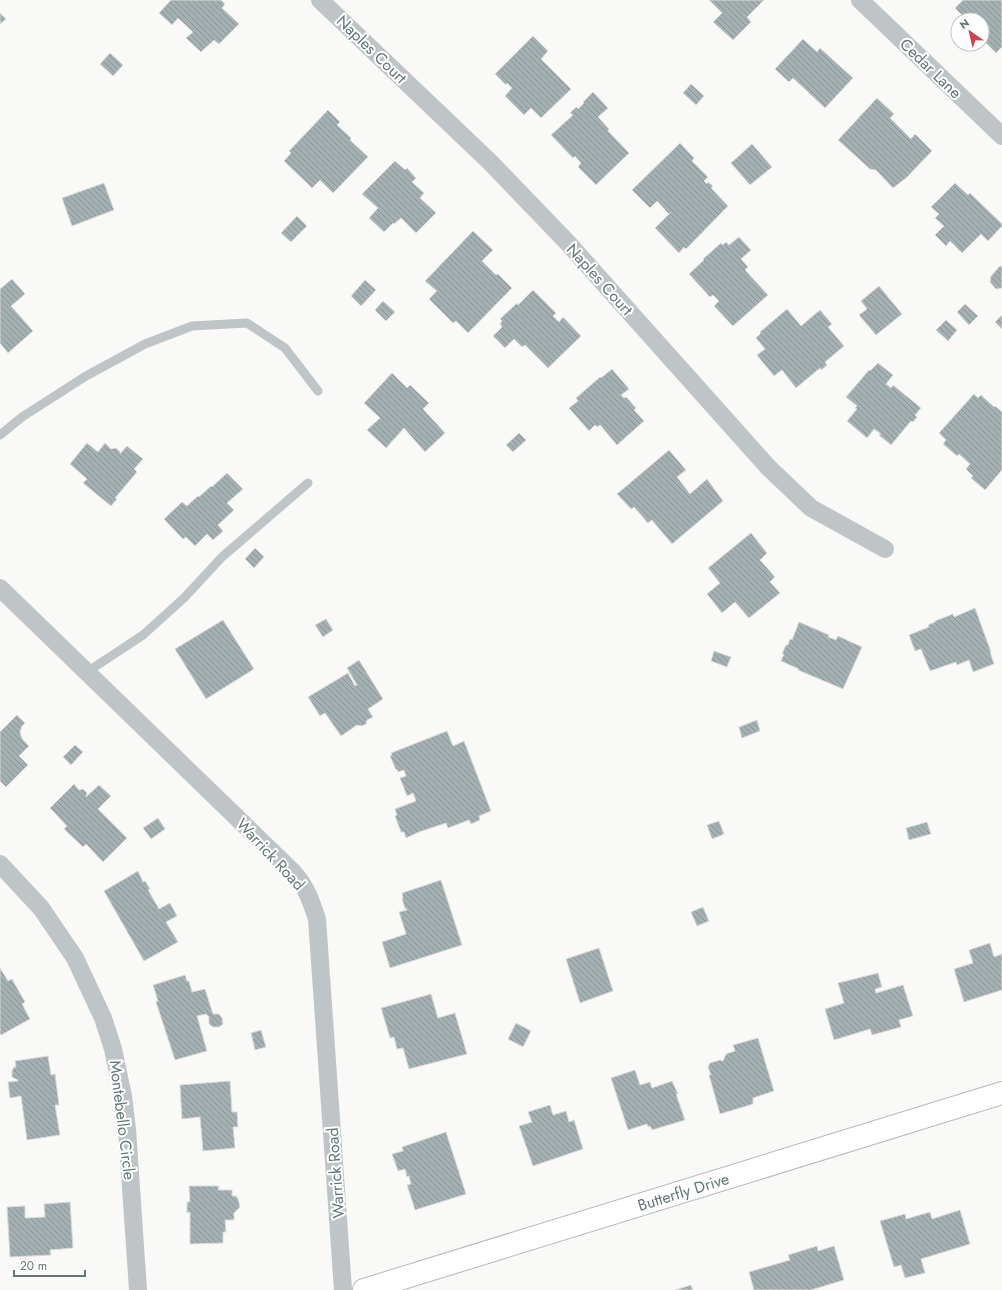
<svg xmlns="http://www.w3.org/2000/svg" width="1002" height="1290" viewBox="0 0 1002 1290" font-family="Jost,sans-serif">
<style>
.building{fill:url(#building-back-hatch);stroke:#dbdbda}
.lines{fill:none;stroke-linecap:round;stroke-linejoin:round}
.secondary-casing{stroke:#b1babb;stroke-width:24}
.lane{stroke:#bfc5c6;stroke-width:9}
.street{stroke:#bfc5c6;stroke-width:18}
.secondary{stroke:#fff;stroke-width:22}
.labels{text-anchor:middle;stroke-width:4;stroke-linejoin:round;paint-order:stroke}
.street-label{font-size:16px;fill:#637778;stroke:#fff}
</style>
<defs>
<pattern id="building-back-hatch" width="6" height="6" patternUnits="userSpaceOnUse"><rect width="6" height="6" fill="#a4b0b2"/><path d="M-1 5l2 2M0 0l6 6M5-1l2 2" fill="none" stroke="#899496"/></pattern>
</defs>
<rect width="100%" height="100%" fill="#f9f9f7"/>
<!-- building -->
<g class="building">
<path d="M171 0H221L225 4 222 8 239 24 219 44 214 40 201 52 186 38 193 32 178 18 172 25 159 13Z"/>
<path d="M709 0H764L747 17 751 22 733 40 713 22 722 13Z"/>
<path d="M963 0H1002V47L996 53 982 39V20H965L966 19 955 8Z"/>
<path d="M0 13 6 19 0 24Z"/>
<path d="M533 36 548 51 541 59 571 89 541 118 531 108 524 115 505 96 512 88 507 83 506 85 495 74Z"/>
<path d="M803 39 817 52 820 48 853 78 825 108 793 78 789 82 775 69Z"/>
<path d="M110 53 123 65 113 76 100 64Z"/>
<path d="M691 84 704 96 696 105 683 93Z"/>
<path d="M593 92 608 108 598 117 609 129 608 131 629 153 596 185 578 167 581 163 575 156 573 158 551 135 573 115 570 113 576 107 578 109 584 103 583 102Z"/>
<path d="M877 98 894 114 890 118 911 139 915 134 932 151 906 178 893 188 876 170 870 169 838 140Z"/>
<path d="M328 110 340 122 337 125 351 138 350 140 368 157 333 193 320 180 312 188 284 161 291 153 289 151Z"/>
<path d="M680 143 694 158 692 161 708 177 704 181 707 184 708 182 713 186 711 188 728 206 686 249 684 247 679 253 655 228 671 212 669 214 657 201 650 208 632 190Z"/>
<path d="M752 144 772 167 750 185 731 163Z"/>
<path d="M395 161 405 170 407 168 416 178 412 182 424 193 420 198 436 213 416 233 401 218 394 224 393 223 384 232 369 218 378 208 362 194Z"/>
<path d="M104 183 114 210 72 226 62 198Z"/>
<path d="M955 183 968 195 970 193 1002 224V226L988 241 981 234 962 253 950 241 946 246 935 235 944 226 935 218 939 214 931 207Z"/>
<path d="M297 216 307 226 291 242 281 233Z"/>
<path d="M473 231 493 250 482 261 496 275 498 274 512 288 468 333 456 321 453 323 429 299 437 291 425 281Z"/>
<path d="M739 237 751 250 741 259 748 267 745 270 768 295 733 326 714 306 719 301 713 295 710 297 689 274 704 260 703 259 721 243 723 245 726 242 729 245Z"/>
<path d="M1000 266 1002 267V288L996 289 990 282 991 276Z"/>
<path d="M12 279 25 294 11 306 33 331 8 353 0 343V289Z"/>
<path d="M365 280 376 290 361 306 351 296Z"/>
<path d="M879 286 902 314 876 335 859 315 867 309 861 301Z"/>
<path d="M533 290 556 313 553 316 559 322 563 317 581 336 548 368 525 345 522 347 514 339 505 348 493 336 502 327 500 324 502 321 500 319 517 303 518 305Z"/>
<path d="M383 301 395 312 386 321 375 310Z"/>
<path d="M965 304 978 316 969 325 957 312Z"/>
<path d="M787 309 801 326 820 310 832 324 828 327 844 346 825 362 827 365 821 370 820 368 796 388 782 370 774 376 757 355 765 349 756 338 761 333 760 332Z"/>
<path d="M1002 315V329L995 322Z"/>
<path d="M946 320 957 330 948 341 936 330Z"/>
<path d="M878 363 893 375 886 384 891 388 893 385 921 408 915 415 917 417 913 422 911 421 891 445 879 435 881 434 874 429 867 438 847 421 857 409 855 408 857 406 846 397 869 370 870 371Z"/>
<path d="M612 369 629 389 621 395 624 398 626 397 636 408 634 410 644 421 617 445 600 425 597 427 595 425 589 431 569 408 578 401 576 398 600 377 601 378Z"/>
<path d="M392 373 407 388 410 385 429 403 423 409 445 433 425 452 404 428 386 448 367 430 380 418 364 403Z"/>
<path d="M974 394 978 398 981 395 994 407 995 406 1002 412V470L985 490 971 478 973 476 966 469 970 464 959 454 957 456 943 444 946 440 939 433Z"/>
<path d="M519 433 526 440 513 452 506 445Z"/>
<path d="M87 443 98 452 105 443 111 449 116 448 120 452V454L127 446 143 459 134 469 137 472 115 498 117 499 111 506 83 483 87 479 70 464Z"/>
<path d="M669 450 686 470 677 477 690 494 707 479 723 501 672 544 652 520 648 523 634 507 631 509 617 494Z"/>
<path d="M227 473 243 489 227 503 234 510 218 525 223 531 213 540 207 534 195 546 186 537 183 539 164 519 182 502 187 506 198 496 199 497 211 486 212 487Z"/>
<path d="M751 533 767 553 760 560 775 577 770 582 780 593 749 618 735 602 722 613 707 594 720 583 708 568Z"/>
<path d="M255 548 264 557 254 568 245 559Z"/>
<path d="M975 608 991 652H990L994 664 973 672 969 660 957 665 956 662 930 671 921 649 915 651 909 635 929 627 928 625 935 622V621L953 614 954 617Z"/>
<path d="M326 619 333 630 323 637 315 625Z"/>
<path d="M223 620 254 669 206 699 175 649Z"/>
<path d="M799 622 829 635 828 637 836 640 838 636 862 647 843 689 798 670 799 669 781 661 784 654H782L786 645H788L790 639 792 640Z"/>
<path d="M714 651 731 657 727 667 711 661Z"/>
<path d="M359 660 383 699 368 709 373 717 367 720 366 724 362 726 357 725 341 736 325 713 320 716 308 697 348 673 355 686 357 685 347 668Z"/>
<path d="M17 715 25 723 22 726 20 732 21 736 23 740 29 746 19 756 28 765 6 787 0 781V732Z"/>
<path d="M757 720 760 731 742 738 739 727Z"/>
<path d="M447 731 453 746 464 741 491 811 479 816 480 820 471 824 469 820 448 828 446 823 419 832 406 838 404 832H401L395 816 397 815 395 809 416 801 413 793 407 796 400 778 406 776 404 770 398 772 397 769 396 770 390 756 392 755 391 753Z"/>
<path d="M75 745 83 752 71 765 63 757Z"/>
<path d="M74 784 79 790 83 789 87 793 86 797 99 785 111 796 98 809 127 838 103 862 86 844 83 847 64 829 67 826 50 808Z"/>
<path d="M158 818 165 829 151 839 143 828Z"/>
<path d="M719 821 724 834 712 839 707 825Z"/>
<path d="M927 822 931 834 909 840 906 828Z"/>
<path d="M138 871 143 882 145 881 150 889 148 890 159 909 170 903 177 916 166 922 178 942 144 961 104 891Z"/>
<path d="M441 880 462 945 390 968 382 942 406 934 399 912 407 910 406 908 405 909 402 898H403L402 893Z"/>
<path d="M703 907 709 921 697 926 691 912Z"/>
<path d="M990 943 994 957 1002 954V990L964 1002 954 969 973 963 969 950Z"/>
<path d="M599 948 613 991 580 1003 566 959Z"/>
<path d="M0 968 8 981 12 979 25 1002 22 1004 30 1019 1 1035 0 1033Z"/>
<path d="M878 973 882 987 875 989 876 993 903 985 913 1016 899 1020 901 1027 872 1035 870 1029 834 1040 825 1009 844 1003 838 983Z"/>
<path d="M185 975 187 981H189L192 992 205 989 212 1011 213 1014H219L222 1018 223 1024 219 1027H213L209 1024V1017L206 1014 197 1016 207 1051 175 1060 156 1002 158 1001 153 985Z"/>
<path d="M431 994 438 1018 455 1013 467 1054 409 1069 403 1048 397 1049 394 1037 390 1038 381 1008Z"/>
<path d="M516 1023 531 1031 523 1047 508 1039Z"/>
<path d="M261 1030 266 1047 255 1050 251 1033Z"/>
<path d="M758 1038 774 1091 753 1098V1104L720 1114 709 1075H711L708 1067 710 1063 720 1060 723 1061 726 1054 735 1051 733 1045Z"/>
<path d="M48 1056 51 1075 55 1074 59 1105H55L60 1135 27 1140 21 1096 10 1098 8 1082 18 1081V1080L12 1077V1071L14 1067H16L15 1061Z"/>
<path d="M635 1070 640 1085 650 1082 652 1088 672 1081 678 1094H676L685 1120 652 1130 650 1126 648 1127 647 1124 628 1130 611 1078Z"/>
<path d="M230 1081 232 1112H237L238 1127H233L235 1148 203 1151 200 1117 182 1119 180 1085Z"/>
<path d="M550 1105 553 1115 566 1111 569 1122 574 1120 583 1149 533 1166 519 1126 532 1122 528 1112Z"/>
<path d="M446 1132 466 1194 415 1210 407 1185 411 1184 409 1176 407 1177 405 1169 398 1171 392 1154 403 1151 402 1147Z"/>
<path d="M189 1186H219L218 1190H232V1196H236L238 1199 240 1207 234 1213V1220H225L226 1232H223V1243L190 1244V1212L187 1213V1202H190Z"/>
<path d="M70 1202 73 1248 50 1250 51 1255 10 1257 7 1207 25 1206V1218L45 1217 44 1204Z"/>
<path d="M960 1210 970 1244 921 1259 925 1273 905 1278 901 1265 894 1267 880 1221 905 1214 906 1219 930 1212 932 1219Z"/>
<path d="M817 1246 818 1251 834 1246 844 1280 811 1290H754L749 1272 790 1260 788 1255Z"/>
<path d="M691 1285 693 1290H675Z"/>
</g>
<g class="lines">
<defs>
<g id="secondary">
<path id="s1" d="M364 1290 1002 1093"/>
</g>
</defs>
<!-- secondary casing -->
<use href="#secondary" class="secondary-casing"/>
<!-- lane -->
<g class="lane">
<path d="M0 435 22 417 86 376 145 344 192 326 247 323 285 348 318 391"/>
<path d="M87 672 143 635 184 598 222 557 308 483"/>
</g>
<!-- street -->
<g class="street">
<path d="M320 0 490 162 567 242 768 467 811 508 885 549"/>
<path d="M860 0 1002 136"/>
<path d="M0 588 293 872C306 886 311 901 317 919L343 1290"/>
<path d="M0 864 41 908 75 958 103 1018 113 1049 123 1096 127 1129 138 1290"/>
</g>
<!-- secondary -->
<use href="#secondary" class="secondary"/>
</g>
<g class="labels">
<!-- street labels -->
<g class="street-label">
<text transform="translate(372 49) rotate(44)" y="6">Naples Court</text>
<text transform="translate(931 68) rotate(44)" y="6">Cedar Lane</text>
<text transform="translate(600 279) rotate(48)" y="6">Naples Court</text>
<text transform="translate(271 854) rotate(47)" y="6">Warrick Road</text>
<text transform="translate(123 1120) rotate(83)" y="6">Montebello Circle</text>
<text transform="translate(335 1173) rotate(-94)" y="6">Warrick Road</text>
<text dy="6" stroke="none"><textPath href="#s1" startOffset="334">Butterfly Drive</textPath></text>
</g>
</g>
<!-- north arrow -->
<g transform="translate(970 32) rotate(326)"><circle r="19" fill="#ffffff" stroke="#c1c9c9"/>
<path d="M0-3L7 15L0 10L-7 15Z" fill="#ce4254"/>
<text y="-6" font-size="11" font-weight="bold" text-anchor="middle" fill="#637778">N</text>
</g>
<!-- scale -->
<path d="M14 1270v6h71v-6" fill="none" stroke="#637778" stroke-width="2"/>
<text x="20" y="1270" font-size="12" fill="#637778" stroke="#ffffff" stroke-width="3" paint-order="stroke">20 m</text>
</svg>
